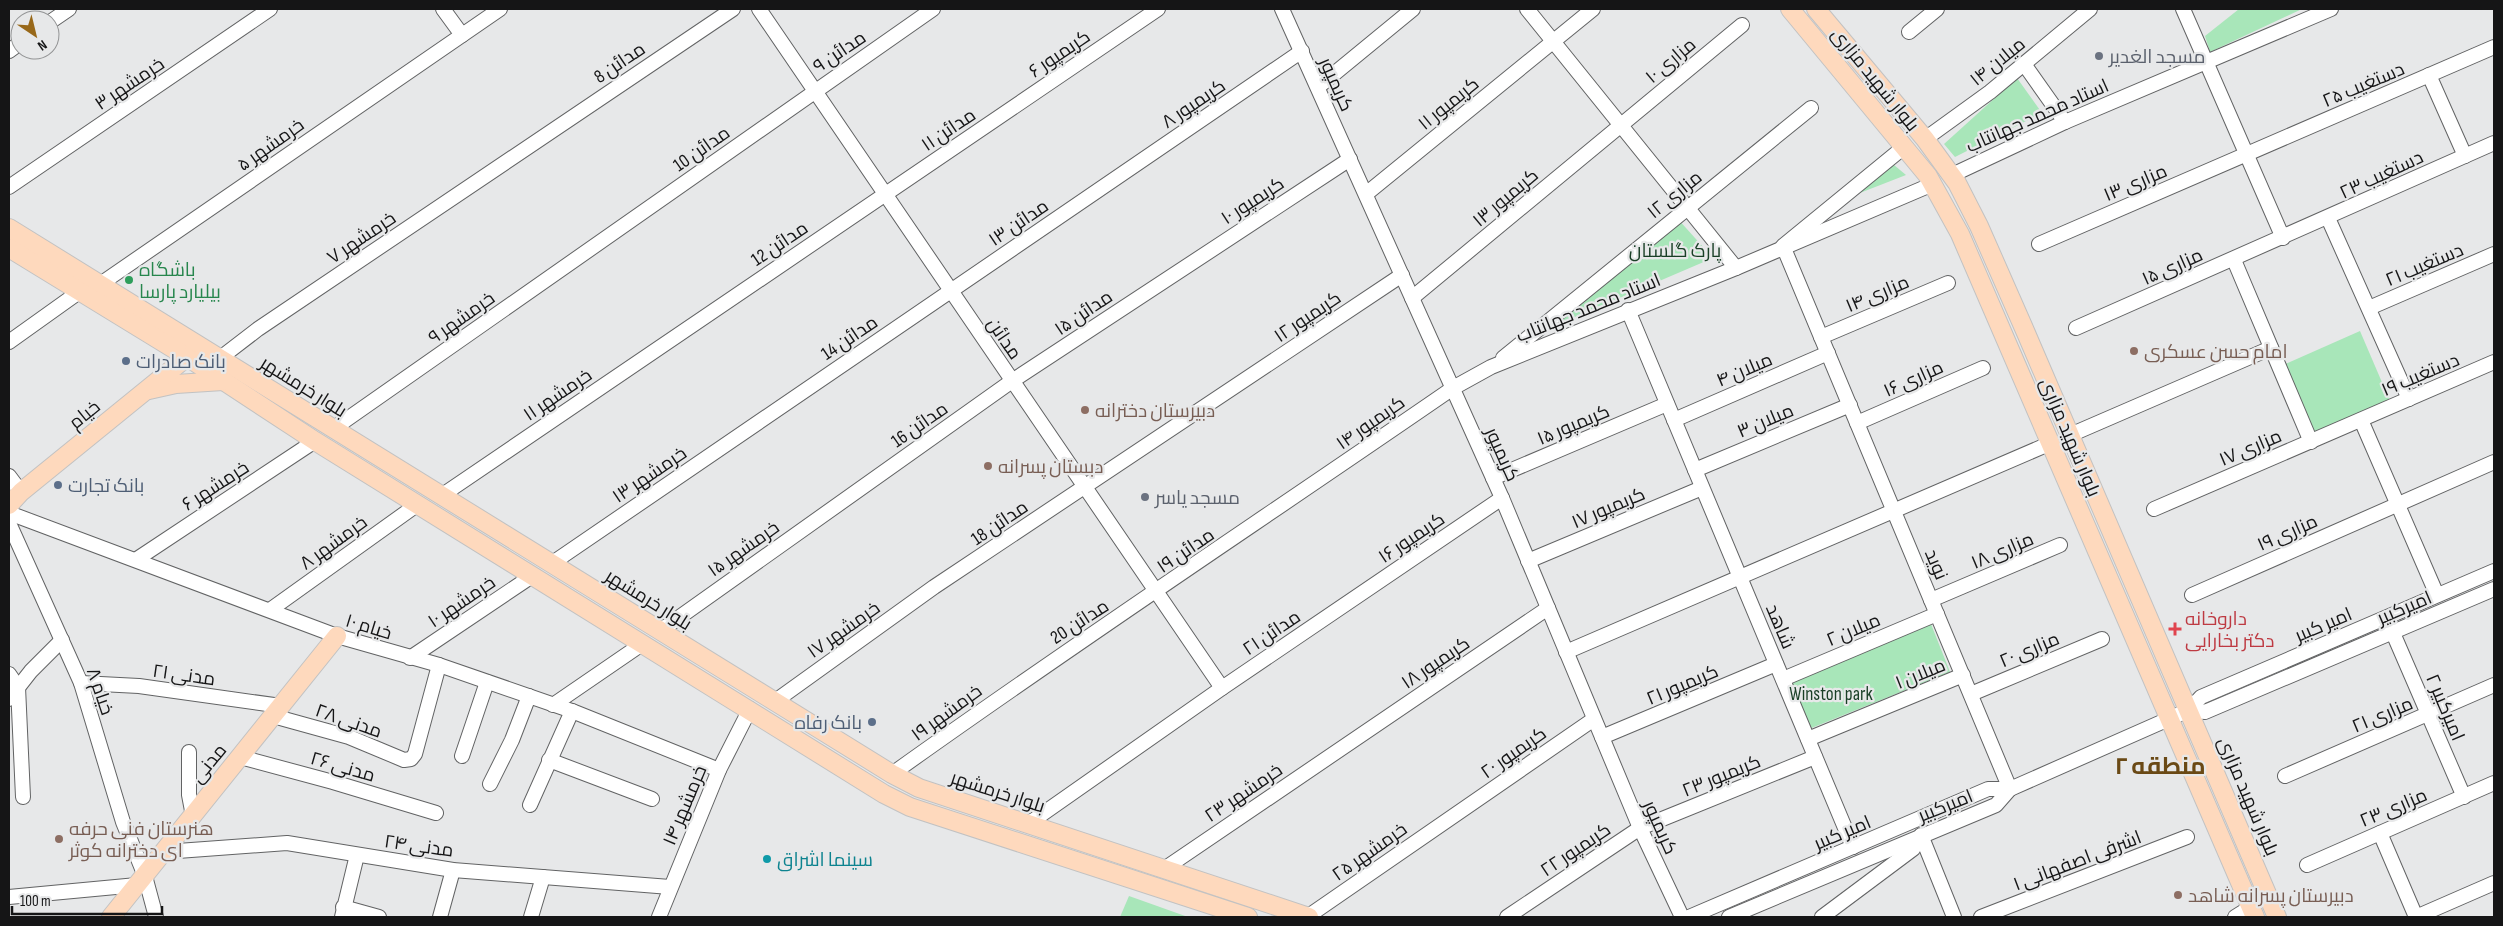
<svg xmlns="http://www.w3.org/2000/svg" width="2503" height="926" viewBox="0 0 2503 926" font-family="'Sofia Sans Condensed',Cairo,sans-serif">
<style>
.green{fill:#a8e6b9}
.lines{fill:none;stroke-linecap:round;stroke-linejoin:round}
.minor-casing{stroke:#626364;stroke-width:16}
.major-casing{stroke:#c2c2c2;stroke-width:20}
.minor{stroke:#fff;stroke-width:14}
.major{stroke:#fed9bd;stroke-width:18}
.worship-dot{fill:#6b7280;stroke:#e7e8e9;stroke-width:2}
.leisure-dot{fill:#2e9e5b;stroke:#e7e8e9;stroke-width:2}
.education-dot{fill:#8d6e63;stroke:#e7e8e9;stroke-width:2}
.service-dot{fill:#5c6f8a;stroke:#e7e8e9;stroke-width:2}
.health-dot{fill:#e0444e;stroke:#e7e8e9;stroke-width:2}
.culture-dot{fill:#0f9aa8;stroke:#e7e8e9;stroke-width:2}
.labels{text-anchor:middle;stroke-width:4.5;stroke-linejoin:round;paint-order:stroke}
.street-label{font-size:19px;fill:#151516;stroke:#e7e8e9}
.worship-label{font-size:19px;fill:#5b616d;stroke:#e7e8e9;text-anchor:start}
.park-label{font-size:19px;fill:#193f26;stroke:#e7e8e9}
.leisure-label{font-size:19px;fill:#27864d;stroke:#e7e8e9;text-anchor:start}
.education-label{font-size:19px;fill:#785e54;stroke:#e7e8e9;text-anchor:start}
.service-label{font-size:19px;fill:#4e5e75;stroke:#e7e8e9;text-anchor:start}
.health-label{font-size:19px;fill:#be3a42;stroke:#e7e8e9;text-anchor:start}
.culture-label{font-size:19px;fill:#0d838f;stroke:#e7e8e9;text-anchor:start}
.district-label{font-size:24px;font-weight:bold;fill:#6a4915;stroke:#e7e8e9}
</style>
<rect width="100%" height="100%" fill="#e7e8e9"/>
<!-- green -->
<g class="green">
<path d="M2239 9H2302L2210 52 2205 36Z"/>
<path d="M2017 78 2042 113 1955 157 1944 144Z"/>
<path d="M1894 165 1906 175 1847 198Z"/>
<path d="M1677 218 1713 258 1552 327Z"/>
<path d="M2360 331 2390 401 2313 434 2283 365Z"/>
<path d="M1931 624 1950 672 1809 729 1789 682Z"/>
<path d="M1129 896 1188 917H1120Z"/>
</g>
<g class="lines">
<defs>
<g id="minor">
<path d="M443 9 462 35"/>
<path d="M759 9 1222 688"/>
<path d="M1282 9 1502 498 1640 828 1682 917"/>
<path d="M1527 9 1736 268"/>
<path d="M2183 9 2283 238"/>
<path d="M50 22 69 9"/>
<path d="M1909 32 1937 9"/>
<path d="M9 51 20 43"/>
<path d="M2024 64 2065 122"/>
<path d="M2429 75 2465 156"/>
<path d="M1318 87 1413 9"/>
<path d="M1925 139 1990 92 2090 9"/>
<path d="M1904 147 1783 246 2010 789"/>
<path d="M1952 175 2065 122 2331 9"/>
<path d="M9 187 270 9"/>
<path d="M1366 194 1593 9"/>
<path d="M2328 218 2409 399"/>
<path d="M2039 244 2494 47"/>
<path d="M2234 260 2311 442"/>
<path d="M99 285 500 9"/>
<path d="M1412 298 1742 25"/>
<path d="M2369 308 2494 254"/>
<path d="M1628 310 1853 847"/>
<path d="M2076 328 2494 143"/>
<path d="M1821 337 1948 283"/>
<path d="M9 342 79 292"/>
<path d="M1503 358 1811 108"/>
<path d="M219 359 258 329 733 9"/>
<path d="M1674 420 1828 353"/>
<path d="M2361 420 2437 595"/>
<path d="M1857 423 1983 368"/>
<path d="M333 429 933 9"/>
<path d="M2070 435 2271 348"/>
<path d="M1695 470 1850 405"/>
<path d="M9 476 21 492"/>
<path d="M1493 478 1667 404"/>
<path d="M441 496 1158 9"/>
<path d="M2154 509 2494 362"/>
<path d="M9 513 337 636 439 665 572 711 719 770"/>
<path d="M9 523 81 683 123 822 145 876 156 917"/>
<path d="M137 559 315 441"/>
<path d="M1528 561 1702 488"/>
<path d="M551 564 1302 51"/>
<path d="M2192 595 2494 462"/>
<path d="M1931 600 2060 545"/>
<path d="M270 610 418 504"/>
<path d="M660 631 1012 381 1350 159"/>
<path d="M2393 633 2464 797"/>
<path d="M1566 652 2051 443"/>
<path d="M410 658 532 576"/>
<path d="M9 674 18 687"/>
<path d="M1783 679 1937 614"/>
<path d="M81 683 139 686 281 706"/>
<path d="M18 687 23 797"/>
<path d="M1971 694 2102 639"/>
<path d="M9 699 31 671 62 640"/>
<path d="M774 702 934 587 1402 275"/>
<path d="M553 705 642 644"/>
<path d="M2189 710 2205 712 2494 589"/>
<path d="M273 716 349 737 404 760 411 759 415 754 439 665"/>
<path d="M1602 737 1776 664"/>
<path d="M1808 739 1963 675"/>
<path d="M189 752V795L193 816"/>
<path d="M462 756 487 682"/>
<path d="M240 757 333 782 436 813"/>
<path d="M549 760 652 799"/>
<path d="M892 774C1076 642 1266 517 1453 388L1491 367 1736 268 1933 184"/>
<path d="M2285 776 2494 685"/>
<path d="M490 784 512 740 529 696"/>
<path d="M530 805 572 711"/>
<path d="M1028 824 1222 688 1502 498"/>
<path d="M2380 833 2416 917"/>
<path d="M1921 835 1954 917"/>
<path d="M164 852 287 843 453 870 670 887"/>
<path d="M2307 865 2494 783"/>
<path d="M1164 869 1548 608"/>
<path d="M9 897 137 885"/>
<path d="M343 907 379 917"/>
<path d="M342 917 357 855"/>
<path d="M440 917 453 870"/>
<path d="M531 917 543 877"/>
<path d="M659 917 719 770 750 709"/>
<path d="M1307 917 1594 719"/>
<path d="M1507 917 1640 828 1815 757"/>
<path d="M1689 917 1988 789H2010"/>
<path d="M1729 917 1996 805 2010 789 2189 710 2201 697 2494 571"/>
<path d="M1822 917 1913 849 1921 836"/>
<path d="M1981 917 2187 837"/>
<path d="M2235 917 2251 907"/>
<path d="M2416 917 2494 883"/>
</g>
<g id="major">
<path d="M1790 9 1928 176 1960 234 2255 917"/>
<path d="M1816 9 1925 139 1957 183 1979 226 2026 333 2277 917"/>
<path d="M9 228 892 774 919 788 1309 917"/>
<path d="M9 248 187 357 315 441 884 794 910 807 1248 917"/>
<path d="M149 390 176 384 223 381"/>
<path d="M9 505 21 492 187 357"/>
<path d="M111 917 337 636"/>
</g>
</defs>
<!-- minor casing -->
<use href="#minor" class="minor-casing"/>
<!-- major casing -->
<use href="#major" class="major-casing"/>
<!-- minor -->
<use href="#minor" class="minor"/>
<!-- major -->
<use href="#major" class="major"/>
</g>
<!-- markers -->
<g class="worship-dot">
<circle cx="2099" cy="56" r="5"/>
<circle cx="1145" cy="497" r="5"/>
</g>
<circle class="leisure-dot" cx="129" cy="280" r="5"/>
<g class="education-dot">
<circle cx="2134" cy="351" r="5"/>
<circle cx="1085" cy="410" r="5"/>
<circle cx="988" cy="466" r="5"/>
<circle cx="59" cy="839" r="5"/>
<circle cx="2178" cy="895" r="5"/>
</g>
<g class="service-dot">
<circle cx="126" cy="361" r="5"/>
<circle cx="58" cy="485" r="5"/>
<circle cx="872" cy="722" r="5"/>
</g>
<path class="health-dot" d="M2172.5 621.5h5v5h5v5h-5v5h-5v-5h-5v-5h5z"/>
<circle class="culture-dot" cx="767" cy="859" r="5"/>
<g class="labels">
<!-- street labels -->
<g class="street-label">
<text transform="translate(839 51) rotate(-34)" y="7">مدائن ۹</text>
<text transform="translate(1059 53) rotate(-34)" y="7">کریمپور ۶</text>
<text transform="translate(1670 60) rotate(-40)" y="7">مزاری ۱۰</text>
<text transform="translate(1997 61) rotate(-39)" y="7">میلان ۱۴</text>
<text transform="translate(619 62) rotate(-34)" y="7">مدائن 8</text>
<text transform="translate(1876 79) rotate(51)" y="7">بلوار شهید مزاری</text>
<text transform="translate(129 83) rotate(-34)" y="7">خرمشهر ۳</text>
<text transform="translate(1337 84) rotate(66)" y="7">کریمپور</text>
<text transform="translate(2363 84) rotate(-23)" y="7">دستغیب ۲۵</text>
<text transform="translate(1193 103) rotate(-34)" y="7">کریمپور ۸</text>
<text transform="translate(1448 103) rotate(-39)" y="7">کریمپور ۱۱</text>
<text transform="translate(2037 115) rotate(-24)" y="7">استاد محمد جهانتاب</text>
<text transform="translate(948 129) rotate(-34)" y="7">مدائن ۱۱</text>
<text transform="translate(270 144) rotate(-35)" y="7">خرمشهر ۵</text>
<text transform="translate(701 148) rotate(-35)" y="7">مدائن 10</text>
<text transform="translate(2381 174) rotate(-25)" y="7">دستغیب ۲۳</text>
<text transform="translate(2135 182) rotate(-23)" y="7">مزاری ۱۳</text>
<text transform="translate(1674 194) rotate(-39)" y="7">مزاری ۱۲</text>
<text transform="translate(1505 197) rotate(-40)" y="7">کریمپور ۱۳</text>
<text transform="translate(1252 200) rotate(-33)" y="7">کریمپور ۱۰</text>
<text transform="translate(1018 222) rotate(-34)" y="7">مدائن ۱۳</text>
<text transform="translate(361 237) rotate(-34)" y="7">خرمشهر ۷</text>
<text transform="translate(779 243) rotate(-34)" y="7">مدائن 12</text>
<text transform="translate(2424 264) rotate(-23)" y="7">دستغیب ۲۱</text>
<text transform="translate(2172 266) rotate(-24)" y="7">مزاری ۱۵</text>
<text transform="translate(1877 293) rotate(-23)" y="7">مزاری ۱۴</text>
<text transform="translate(1588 307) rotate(-22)" y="7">استاد محمد جهانتاب</text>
<text transform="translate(1083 312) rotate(-34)" y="7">مدائن ۱۵</text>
<text transform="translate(1307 316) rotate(-34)" y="7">کریمپور ۱۲</text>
<text transform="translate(461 317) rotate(-35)" y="7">خرمشهر ۹</text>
<text transform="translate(849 337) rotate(-34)" y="7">مدائن 14</text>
<text transform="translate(1005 338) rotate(56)" y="7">مدائن</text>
<text transform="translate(1744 369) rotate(-23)" y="7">میلان ۴</text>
<text transform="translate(2420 374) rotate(-23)" y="7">دستغیب ۱۹</text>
<text transform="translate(1913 378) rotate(-24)" y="7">مزاری ۱۶</text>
<text transform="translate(304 386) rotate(32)" y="7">بلوار خرمشهر</text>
<text transform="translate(557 394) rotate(-34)" y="7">خرمشهر ۱۱</text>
<text transform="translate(84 414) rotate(-39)" y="7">خیام</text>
<text transform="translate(1765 420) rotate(-23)" y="7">میلان ۳</text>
<text transform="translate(1370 422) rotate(-35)" y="7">کریمپور ۱۴</text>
<text transform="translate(919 424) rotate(-35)" y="7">مدائن 16</text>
<text transform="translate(1573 424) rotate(-23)" y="7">کریمپور ۱۵</text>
<text transform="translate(2071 437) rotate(67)" y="7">بلوار شهید مزاری</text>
<text transform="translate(2250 447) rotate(-23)" y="7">مزاری ۱۷</text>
<text transform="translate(1503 454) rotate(66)" y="7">کریمپور</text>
<text transform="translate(649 474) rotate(-34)" y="7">خرمشهر ۱۳</text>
<text transform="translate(215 485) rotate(-33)" y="7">خرمشهر ۶</text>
<text transform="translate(1608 507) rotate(-23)" y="7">کریمپور ۱۷</text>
<text transform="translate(999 522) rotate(-34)" y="7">مدائن 18</text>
<text transform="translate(2287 532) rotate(-24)" y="7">مزاری ۱۹</text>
<text transform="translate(1411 537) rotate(-34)" y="7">کریمپور ۱۶</text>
<text transform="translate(333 542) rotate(-36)" y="7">خرمشهر ۸</text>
<text transform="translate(743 548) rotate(-35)" y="7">خرمشهر ۱۵</text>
<text transform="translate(1185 550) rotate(-34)" y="7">مدائن ۱۹</text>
<text transform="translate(2002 550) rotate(-23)" y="7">مزاری ۱۸</text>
<text transform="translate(1937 564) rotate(67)" y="7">نوید</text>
<text transform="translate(649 599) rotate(32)" y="7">بلوار خرمشهر</text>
<text transform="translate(461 601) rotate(-34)" y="7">خرمشهر ۱۰</text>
<text transform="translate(2404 607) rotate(-23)" y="7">امیرکبیر</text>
<text transform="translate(1079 621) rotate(-33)" y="7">مدائن 20</text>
<text transform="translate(2323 624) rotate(-23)" y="7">امیر کبیر</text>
<text transform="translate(369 626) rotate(17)" y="7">خیام ۱۰</text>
<text transform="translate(1781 626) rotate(67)" y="7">شاهد</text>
<text transform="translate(843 629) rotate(-35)" y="7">خرمشهر ۱۷</text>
<text transform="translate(1853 629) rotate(-23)" y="7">میلان ۲</text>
<text transform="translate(1271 632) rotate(-34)" y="7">مدائن ۲۱</text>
<text transform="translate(2029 649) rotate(-23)" y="7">مزاری ۲۰</text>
<text transform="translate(1435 662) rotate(-34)" y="7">کریمپور ۱۸</text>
<text transform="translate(1920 673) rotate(-22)" y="7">میلان ۱</text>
<text transform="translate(184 674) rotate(8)" y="7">مدنی ۲۱</text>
<text transform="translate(1682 684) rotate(-23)" y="7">کریمپور ۲۱</text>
<text transform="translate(101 691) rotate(71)" y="7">خیام ۸</text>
<text transform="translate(2446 707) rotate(67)" y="7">امیرکبیر ۲</text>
<text transform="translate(946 712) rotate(-36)" y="7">خرمشهر ۱۹</text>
<text transform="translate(2382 714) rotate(-23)" y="7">مزاری ۲۱</text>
<text transform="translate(349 720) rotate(19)" y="7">مدنی ۲۸</text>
<text transform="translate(1513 752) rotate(-35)" y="7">کریمپور ۲۰</text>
<text transform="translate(208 763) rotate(-51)" y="7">مدنی</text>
<text transform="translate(343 766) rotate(16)" y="7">مدنی ۲۶</text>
<text transform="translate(1721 775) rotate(-22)" y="7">کریمپور ۲۳</text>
<text transform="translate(998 791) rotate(18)" y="7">بلوار خرمشهر</text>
<text transform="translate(1243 792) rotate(-34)" y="7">خرمشهر ۲۳</text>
<text transform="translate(2249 796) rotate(67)" y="7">بلوار شهید مزاری</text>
<text transform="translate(684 805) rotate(-67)" y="7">خرمشهر ۱۴</text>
<text transform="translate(1945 805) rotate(-22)" y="7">امیرکبیر</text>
<text transform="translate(2393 807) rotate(-23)" y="7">مزاری ۲۳</text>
<text transform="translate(1661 827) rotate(66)" y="7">کریمپور</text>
<text transform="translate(1842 832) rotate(-23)" y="7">امیر کبیر</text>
<text transform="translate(419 845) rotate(8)" y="7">مدنی ۲۴</text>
<text transform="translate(1575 849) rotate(-34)" y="7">کریمپور ۲۲</text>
<text transform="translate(1369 851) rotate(-35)" y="7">خرمشهر ۲۵</text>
<text transform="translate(2077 860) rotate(-21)" y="7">اشرفی اصفهانی ۱</text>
</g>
<!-- worship labels -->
<g class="worship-label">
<text x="2109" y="63">مسجد الغدیر</text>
<text x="1155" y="504">مسجد یاسر</text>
</g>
<!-- park labels -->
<g class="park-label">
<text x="1675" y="257">پارک گلستان</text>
<text x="1831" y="700">Winston park</text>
</g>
<!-- leisure labels -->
<g class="leisure-label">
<text x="139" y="276">باشگاه<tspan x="139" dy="22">بیلیارد پارسا</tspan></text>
</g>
<!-- education labels -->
<g class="education-label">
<text x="2144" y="358">امام حسن عسکری</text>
<text x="1095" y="417">دبیرستان دخترانه</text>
<text x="998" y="473">دبستان پسرانه</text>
<text x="69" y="835">هنرستان فنی حرفه<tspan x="69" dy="22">ای دخترانه کوثر</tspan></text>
<text x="2188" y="902">دبیرستان پسرانه شاهد</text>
</g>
<!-- service labels -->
<g class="service-label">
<text x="136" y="368">بانک صادرات</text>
<text x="68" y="492">بانک تجارت</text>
<text x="862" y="729" text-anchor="end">بانک رفاه</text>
</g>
<!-- health labels -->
<g class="health-label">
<text x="2185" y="625">داروخانه<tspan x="2185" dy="22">دکتر بخارایی</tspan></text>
</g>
<!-- culture labels -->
<g class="culture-label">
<text x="777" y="866">سینما اشراق</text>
</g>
<!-- district labels -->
<g class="district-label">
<text x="2160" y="774">منطقه ۲</text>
</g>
</g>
<!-- border -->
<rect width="2503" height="926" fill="none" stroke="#151516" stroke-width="20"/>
<!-- north arrow -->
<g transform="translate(35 35) rotate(145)"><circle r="24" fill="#e7e8e9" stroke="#939495"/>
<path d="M0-4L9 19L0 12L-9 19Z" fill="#986819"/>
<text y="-8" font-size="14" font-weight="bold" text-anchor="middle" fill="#151516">N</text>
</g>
<!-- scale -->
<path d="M12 906v8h150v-8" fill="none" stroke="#151516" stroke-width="2.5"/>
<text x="20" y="906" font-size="15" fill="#151516" stroke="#e7e8e9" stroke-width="4" paint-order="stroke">100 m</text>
</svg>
